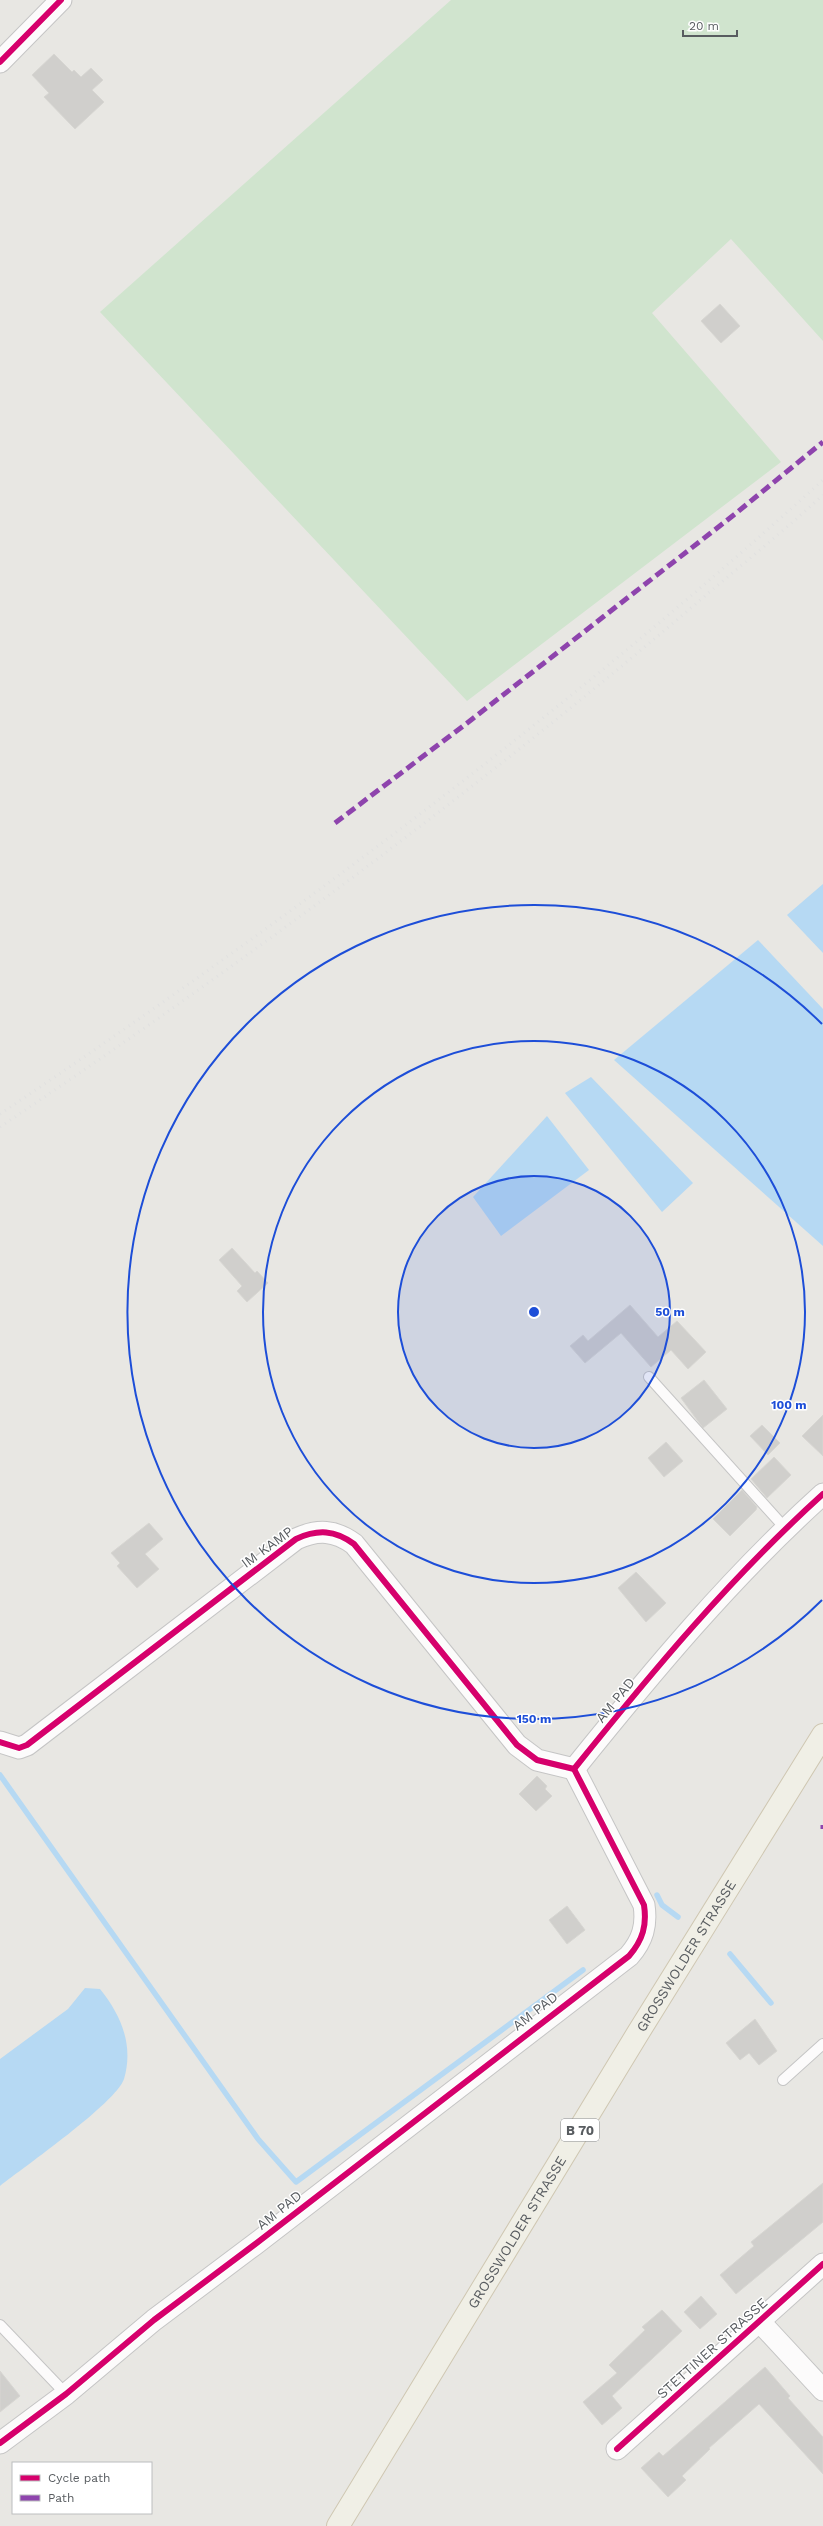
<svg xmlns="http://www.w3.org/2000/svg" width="823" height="2526" viewBox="0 0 823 2526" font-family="'Work Sans',sans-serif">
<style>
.green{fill:#d0e4ce}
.water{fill:#b6d9f3}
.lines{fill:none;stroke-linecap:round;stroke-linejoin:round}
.stream{stroke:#b6d9f3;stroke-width:5.5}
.building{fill:#d0cfcc;stroke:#d7d6d2}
.lane-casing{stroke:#c5c5c5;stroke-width:12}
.street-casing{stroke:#c5c5c5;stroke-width:23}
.primary-casing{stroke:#cfc7b2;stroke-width:24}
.lane{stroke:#fcfbfb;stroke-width:10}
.street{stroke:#fcfbfb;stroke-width:21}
.primary{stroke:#f0efe6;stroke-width:22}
.rail{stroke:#e1e1e0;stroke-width:3;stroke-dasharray:1 5;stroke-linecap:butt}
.quiet{stroke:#8e44ad;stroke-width:5;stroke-dasharray:10 5;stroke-linecap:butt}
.cycleway-casing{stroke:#fff;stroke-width:8}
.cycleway{stroke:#d6006c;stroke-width:6}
.ring{fill:none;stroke:#1d4ed8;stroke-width:2}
.labels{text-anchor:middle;stroke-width:3;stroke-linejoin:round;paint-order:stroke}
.shield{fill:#fff;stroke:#8a8d90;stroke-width:1}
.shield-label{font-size:13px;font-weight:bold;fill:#585c60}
.street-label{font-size:14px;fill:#585c60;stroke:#fff}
.centre{fill:#1d4ed8;stroke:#fff;stroke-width:2}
.ring-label{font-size:12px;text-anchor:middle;font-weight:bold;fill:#1d4ed8;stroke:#fff;stroke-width:3;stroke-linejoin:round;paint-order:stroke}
</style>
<rect width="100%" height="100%" fill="#e8e7e3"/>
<!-- green -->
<path class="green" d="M451 0H823V341L731 239 652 313 781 462 467 701 100 312Z"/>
<!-- water -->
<g class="water">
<path d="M823 884V953L787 915Z"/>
<path d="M758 940 823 1009V1246L614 1060Z"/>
<path d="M591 1077 693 1183 662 1212 565 1093Z"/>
<path d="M547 1116 589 1170 501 1236 473 1197Z"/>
<path d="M85 1988 100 1989C121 2015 134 2045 124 2079 116 2103 24 2167 0 2186V2059L68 2009Z"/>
</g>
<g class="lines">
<!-- stream -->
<g class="stream">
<path d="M0 1775 258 2139 296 2182 583 1970"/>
<path d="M657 1895 662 1905 678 1917"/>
<path d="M730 1954 771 2003"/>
</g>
</g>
<!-- building -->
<g class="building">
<path d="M54 54 72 72 74 70 81 77 91 68 103 80 92 90 104 102 75 129 44 97 49 93 32 75Z"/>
<path d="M720 304 740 326 721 343 701 321Z"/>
<path d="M232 1248 255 1273 257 1271 268 1283 247 1302 237 1291 242 1286 219 1260Z"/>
<path d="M630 1305 658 1337 677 1321 706 1352 688 1369 671 1350 651 1367 621 1333 585 1363 570 1346 583 1335 588 1341Z"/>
<path d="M704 1380 727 1409 703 1428 681 1398Z"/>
<path d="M823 1415V1456L802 1436Z"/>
<path d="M762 1425 780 1443 768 1455 750 1436Z"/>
<path d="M666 1442 683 1461 664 1477 648 1458Z"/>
<path d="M774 1457 791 1475 767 1498 751 1479Z"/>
<path d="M742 1490 757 1507 756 1510 730 1536 713 1519Z"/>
<path d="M149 1523 163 1539 145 1554 159 1569 137 1588 117 1566 120 1563 111 1553Z"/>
<path d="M636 1572 666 1603 646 1622 618 1588Z"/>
<path d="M537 1776 547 1786 545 1789 552 1796 536 1811 519 1794Z"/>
<path d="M567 1906 585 1930 567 1944 549 1920Z"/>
<path d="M755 2019 777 2051 759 2065 749 2053 740 2060 726 2043Z"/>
<path d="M823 2183V2222L736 2294 720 2275 754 2246 751 2242Z"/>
<path d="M701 2296 717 2314 700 2329 684 2312Z"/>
<path d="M662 2310 682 2331 612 2396 622 2408 602 2425 583 2402 617 2373 609 2365 645 2330 642 2327Z"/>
<path d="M765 2367 790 2396 788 2398 823 2437V2474L759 2404 709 2448 710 2449 682 2476 686 2480 668 2497 641 2468 659 2452 663 2456Z"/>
<path d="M0 2371 20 2396 0 2412Z"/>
</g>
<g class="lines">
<defs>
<g id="lane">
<path d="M649 1377 785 1528"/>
<path d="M783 2080 823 2044"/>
<path d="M0 2325 66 2394"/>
</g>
<g id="street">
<path d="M0 62 61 0"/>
<path d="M0 1742 19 1748 27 1745 296 1539C318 1529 335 1530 354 1544L517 1745 537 1760 574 1769"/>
<path d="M574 1769C652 1672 730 1578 823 1494"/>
<path d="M760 2322 823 2390"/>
<path d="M0 2443 66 2394 154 2320 254 2245 629 1956C643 1940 647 1925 644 1905L574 1769"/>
<path d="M617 2449 823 2264"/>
</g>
<g id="primary">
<path id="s1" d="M338 2526 638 2033 823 1735"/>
</g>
</defs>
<!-- lane casing -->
<use href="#lane" class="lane-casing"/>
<!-- street casing -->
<use href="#street" class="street-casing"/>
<!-- primary casing -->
<use href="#primary" class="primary-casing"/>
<!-- lane -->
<use href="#lane" class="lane"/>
<!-- street -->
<use href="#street" class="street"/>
<!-- primary -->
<use href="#primary" class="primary"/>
<!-- rail -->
<g class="rail">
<path d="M0 1114C286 922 568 711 823 480"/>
<path d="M0 1127C247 961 486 784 712 590 749 559 787 528 823 495"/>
</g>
<!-- quiet -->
<g class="quiet">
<path d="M335 823 471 720 735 514 823 442"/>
<path d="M823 1825V1829"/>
</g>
<defs>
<g id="cycleway">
<path d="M0 62 61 0"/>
<path d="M0 1742 19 1748 27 1745 296 1539C318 1529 335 1530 354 1544L517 1745 537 1760 574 1769"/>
<path d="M574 1769C652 1672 730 1578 823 1494"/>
<path d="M0 2443 66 2394 154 2320 254 2245 629 1956C643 1940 647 1925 644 1905L574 1769"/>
<path d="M617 2449 823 2264"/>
</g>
</defs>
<!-- cycleway casing -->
<use href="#cycleway" class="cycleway-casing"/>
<!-- cycleway -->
<use href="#cycleway" class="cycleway"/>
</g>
<!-- distance rings -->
<circle cx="534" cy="1312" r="136" fill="#1d4ed8" fill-opacity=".12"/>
<g class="ring">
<circle cx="534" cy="1312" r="136"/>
<circle cx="534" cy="1312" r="271"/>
<path d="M822 1600A407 407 0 1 1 822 1024"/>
</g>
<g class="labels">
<!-- shield labels -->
<rect class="shield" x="561" y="2119" width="38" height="22" rx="3"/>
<g class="shield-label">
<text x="580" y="2135">B 70</text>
</g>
<!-- street labels -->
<g class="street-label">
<text transform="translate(267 1547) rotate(-36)" y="5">IM KAMP</text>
<text transform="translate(615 1700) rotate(-51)" y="5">AM PAD</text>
<text dy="5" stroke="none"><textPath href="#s1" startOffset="668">GROSSWOLDER STRASSE</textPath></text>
<text transform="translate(535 2011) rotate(-38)" y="5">AM PAD</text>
<text transform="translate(279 2210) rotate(-39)" y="5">AM PAD</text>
<text dy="5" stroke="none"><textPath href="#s1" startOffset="344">GROSSWOLDER STRASSE</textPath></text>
<text transform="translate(712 2348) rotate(-42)" y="5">STETTINER STRASSE</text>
</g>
</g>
<circle cx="534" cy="1312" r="6" class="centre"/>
<g class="ring-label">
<text x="670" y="1316">50 m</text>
<text x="789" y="1409">100 m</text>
<text x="534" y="1723">150 m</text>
</g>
<!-- legend -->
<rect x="12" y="2462" width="140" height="52" fill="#ffffff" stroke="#bcbebf"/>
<rect x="20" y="2475" width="20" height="6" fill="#d6006c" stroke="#bcbebf"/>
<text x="48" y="2482" font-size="12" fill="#585c60">Cycle path</text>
<rect x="20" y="2495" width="20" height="6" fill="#8e44ad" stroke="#bcbebf"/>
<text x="48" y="2502" font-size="12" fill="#585c60">Path</text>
<!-- scale -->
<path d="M683 30v6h54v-6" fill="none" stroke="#585c60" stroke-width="2"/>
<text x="689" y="30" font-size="12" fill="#585c60" stroke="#ffffff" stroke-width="3" paint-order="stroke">20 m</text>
</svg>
